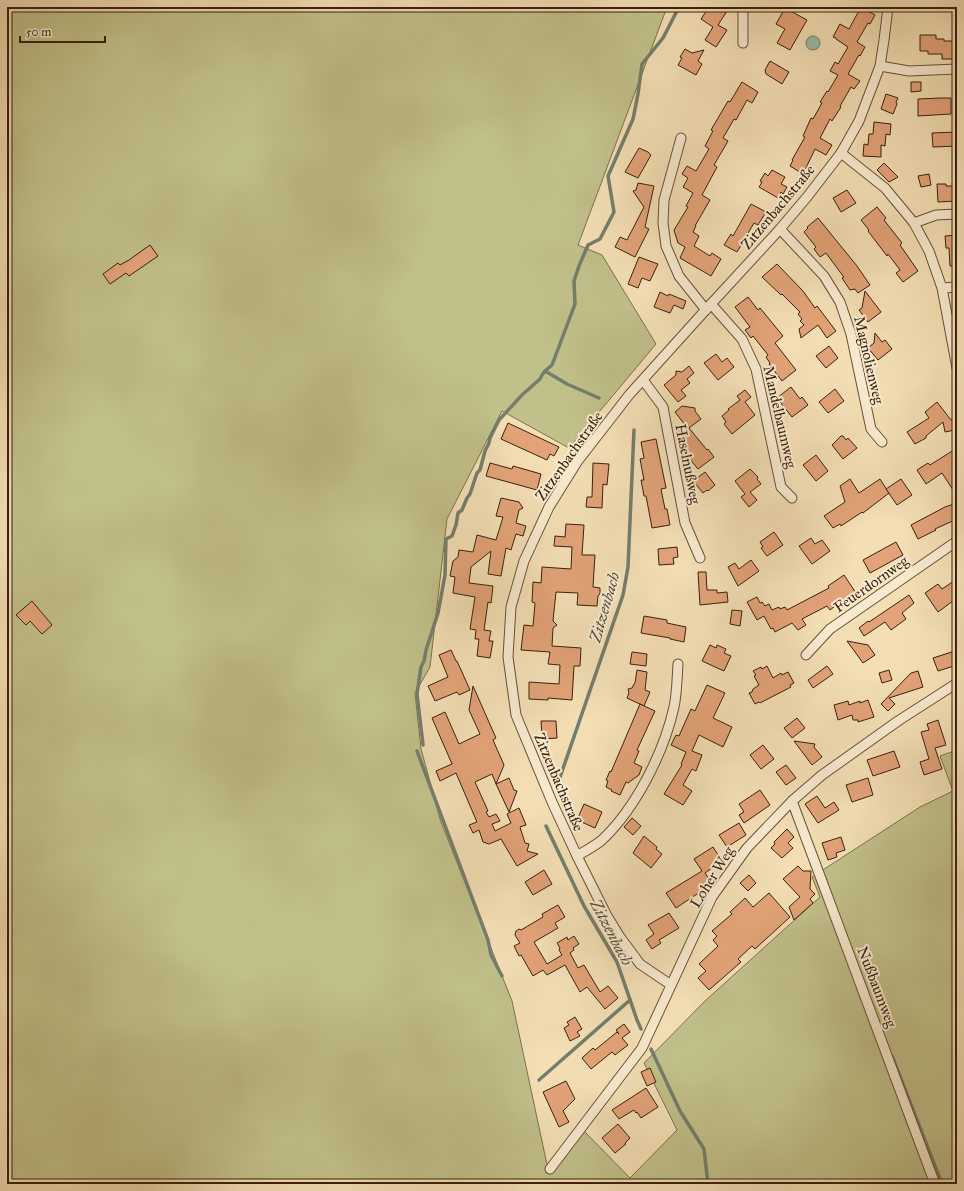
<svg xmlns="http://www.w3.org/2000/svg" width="964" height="1191" viewBox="0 0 964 1191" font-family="'IM FELL Great Primer',serif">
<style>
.green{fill:#c1c08a;stroke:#7d704c}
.water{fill:#9cbdab;stroke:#747e6c}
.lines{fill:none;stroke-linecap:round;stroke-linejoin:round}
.stream{stroke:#747e6c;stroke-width:3.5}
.building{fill:#e3a378;stroke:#39200e}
.minor-casing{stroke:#685038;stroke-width:11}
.minor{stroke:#f8eacf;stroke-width:9}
.labels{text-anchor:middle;stroke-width:4;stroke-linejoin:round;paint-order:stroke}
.street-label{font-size:15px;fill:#39200e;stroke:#f8eacf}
.water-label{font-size:16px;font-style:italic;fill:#574f3d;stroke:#f8eacf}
</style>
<rect width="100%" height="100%" fill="#f4dfb5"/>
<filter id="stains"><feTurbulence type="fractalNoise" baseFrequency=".005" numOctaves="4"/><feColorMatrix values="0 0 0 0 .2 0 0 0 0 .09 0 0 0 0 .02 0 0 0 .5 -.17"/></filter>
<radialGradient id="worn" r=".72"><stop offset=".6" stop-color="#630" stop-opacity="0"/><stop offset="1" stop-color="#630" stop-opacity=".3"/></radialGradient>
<!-- green -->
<path class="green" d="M7 7H667L578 245 602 255 656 344 569 448 502 411 447 519 430 667 415 693 421 749 441 822 512 1001 549 1174 555 1169 584 1131 630 1178 677 1130 644 1063 705 1001 820 897 812 877 920 807 953 791 940 756 957 750V1184H7Z"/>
<!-- water -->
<circle class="water" cx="813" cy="43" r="7"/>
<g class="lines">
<!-- stream -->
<g class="stream">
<path d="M599 398 567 384 545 371 552 365 575 304 574 281 579 266 588 245 600 239 614 212 608 176 633 119 638 94 642 64 663 38 679 7"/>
<path d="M423 745 417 694 421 667 424 661 426 650 438 613 445 575 446 539 452 536 456 525 458 513 462 510 467 498 470 494 477 473 480 470 485 451 489 443 490 438 499 420 522 395 540 379 542 375 545 371"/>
<path d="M417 751 488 940 491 955 502 976"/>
<path d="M558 783 623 595 628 567 634 430"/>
<path d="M546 826 584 906 617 962 637 1020 641 1029"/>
<path d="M651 1049 680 1111 704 1149 708 1184"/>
<path d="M892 1056 942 1184"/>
<path d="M539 1080 630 1000"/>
</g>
</g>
<!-- building -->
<g class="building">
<path d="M709 7H722L727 11 718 25 727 30 716 47 705 40 713 27 701 19Z"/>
<path d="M861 7 875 15 870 24 868 23 857 42 865 47 860 56 859 55 848 74 860 81 854 89 851 87 840 106 841 107 832 121 830 119 820 138 832 145 826 155 815 149 803 174 790 166 793 160H792L805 137 803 136 811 118 813 119 822 103 820 102 827 91 828 92 838 75 830 71 835 62 838 64 848 47 836 39V38L833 37 840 24 849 29Z"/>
<path d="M785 8 807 20 790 50 777 43 785 29 776 24Z"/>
<path d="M920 35H936V39H944V41H956L955 59H942V54H928V51H920Z"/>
<path d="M685 49 692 53 704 50 698 61 702 64 696 75 678 65 682 58 680 57Z"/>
<path d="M770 61 789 72 782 84 766 74 765 70Z"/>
<path d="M742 82 758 92 752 103 747 100 736 120 734 119 723 138 728 141 714 165 717 167 702 195 710 200 695 226H696L693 232 699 236 694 246 710 256 712 253 721 259 711 276 680 258 685 247 678 243 674 230 688 207 686 206 693 193 683 187 688 178 682 174 687 166 696 171 709 149 705 146 713 131 711 130 728 101 730 102Z"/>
<path d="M911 82H921V91L911 92Z"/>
<path d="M886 94 898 98 896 102 897 104 893 114 881 109Z"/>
<path d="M940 98H951V114L918 116V99Z"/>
<path d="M874 122 891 124 890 135 886 134 885 146 881 145V157L863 156 864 144 868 145 869 134H873Z"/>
<path d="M957 132V146L933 147 932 133Z"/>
<path d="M639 148 648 152 651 155 638 178 625 172Z"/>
<path d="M884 163 898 177 889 182 877 170Z"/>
<path d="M772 170 785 177 781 184 787 187 783 194 781 192 778 198 759 187 762 182 760 181 765 173 768 176Z"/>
<path d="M929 174 931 185 921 187 918 176Z"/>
<path d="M638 183 654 186 645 227 649 229 635 257 615 247 620 237 627 240 644 207 633 191 636 190Z"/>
<path d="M937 184H946V186H957V201L938 202Z"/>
<path d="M847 190 856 203 841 212 833 198Z"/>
<path d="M751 204 766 212 758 225 754 223 737 252 724 245 731 234 733 236Z"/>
<path d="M877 207 886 218 884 220 902 243 900 245 918 271 903 282 896 273 900 270 888 254 887 256 868 231 869 230 861 220Z"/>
<path d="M818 218 857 266 870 285 858 293 855 289 850 290 842 278 844 277 843 276 826 253 820 257 814 249 816 247 804 232 808 228 807 227Z"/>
<path d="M957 235V266H950L949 248H946L945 236Z"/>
<path d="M150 245 158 256 129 276 126 273 110 284 103 274 118 263 120 265 129 260Z"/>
<path d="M639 257 658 264 650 281 642 278 638 288 628 284Z"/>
<path d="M777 264 803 291 815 308 817 306 836 331 827 338 818 325 801 338 799 329 804 325 800 321 802 319 798 314 800 312 782 294 781 295 762 277Z"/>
<path d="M865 291 881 312 868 322 859 310 862 308Z"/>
<path d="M660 292 668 296 669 294 686 301 683 309 674 305 670 313 654 307Z"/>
<path d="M748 297 758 310 760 308 783 336 775 343 796 370 782 381 769 364 770 363 766 357 768 355 753 336 751 338 745 330 750 327 735 307Z"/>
<path d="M875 333 882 342 885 340 892 349 878 360 868 348 874 343Z"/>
<path d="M829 346 838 358 826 368 816 356Z"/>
<path d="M716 354 722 362 727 358 734 367 718 380 704 363Z"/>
<path d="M689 366 694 373 687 379 690 383 681 390 686 396 678 402 664 385 676 375V371L682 372Z"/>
<path d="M791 387 800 399 802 397 808 405 792 417 777 398Z"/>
<path d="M835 389 844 401 828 413 819 402Z"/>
<path d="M745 390 751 397 745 402 755 415 732 434 724 424 726 422 722 416 729 410 728 409 740 400 737 396Z"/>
<path d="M937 402 951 420H953L955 430 945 432 943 422 926 436V438L915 444 907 432 929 418 925 412Z"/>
<path d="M682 406 695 408V411L701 419 689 428 707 450 708 449 714 457 698 469 687 456 688 455 684 449 688 445 678 431 685 425 675 412Z"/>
<path d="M508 423 559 447 554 456 550 454 547 460 501 439Z"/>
<path d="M841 436H843L846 440 848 438 857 448 843 459 832 445Z"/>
<path d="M656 439 666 488 661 489 665 509H667L670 525 652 528 646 496H644L641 480H644L640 459 644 458 641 442Z"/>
<path d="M957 448V465L952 468 957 474V496L942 473 926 484 917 470 928 463 930 465Z"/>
<path d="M816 455 828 471 816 481 803 465Z"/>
<path d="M490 463 512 469 513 466 541 474 537 490 486 476Z"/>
<path d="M593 463 609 464 607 485 603 484 602 508 586 507 587 497H592Z"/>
<path d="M750 469 758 477 757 479 761 484 750 492 757 500 749 507 741 497 745 494 735 481Z"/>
<path d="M705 472 715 485 708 491 707 490 703 493 693 481Z"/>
<path d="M850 479 859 493 880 479 889 493 863 513 862 512 841 526 840 524 833 528 824 516 845 502 840 486Z"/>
<path d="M901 479 912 495 897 505 886 489Z"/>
<path d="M501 498 519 502 523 508 519 510 516 523 526 526 523 536 516 534 511 550 506 548 501 576 488 574 491 551 471 567 469 583 493 586 491 603 488 602 484 630 491 631 489 641H493L490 658 477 656 479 639H475L476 630 470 629 475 597 453 593 455 577 450 576 453 561 458 557 459 550 473 552 477 535 496 540 503 517 496 516Z"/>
<path d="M957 503V519L935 529 936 530 918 539 911 525 945 507Z"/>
<path d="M566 524 584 525 582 555H595L593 587 600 588V594L598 596 597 606 577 605 578 593 556 592 553 621 557 625 553 628 552 646 581 648 580 666H574L572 700 548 698V700L529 699V682L559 684 560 665 548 664 550 652 521 650 524 625 533 626 535 603 532 602 533 582 541 583 542 567 571 569 572 547 554 546 555 536 565 537Z"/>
<path d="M774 532 783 545 767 556 761 548 763 547 760 542Z"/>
<path d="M811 538 815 544 822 540 830 551 812 564 799 546Z"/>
<path d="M896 542 903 555 870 573 863 560Z"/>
<path d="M677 547 678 557 673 558 674 564 659 565 658 549Z"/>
<path d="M751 560 759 571 738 586 728 567 735 563 739 569Z"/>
<path d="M698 572H706L707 590H717V593L727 592 728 602 700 605Z"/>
<path d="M844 575 856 593 840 604 839 603 830 610 827 606 802 619 806 625 798 630 792 623 775 632 773 628 771 629 764 616 757 620 747 602 757 597 760 603 762 602 765 606 769 604 772 610 779 607 780 609 785 607 787 610 829 588 828 586Z"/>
<path d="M957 579V598L938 612 925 593 938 584 942 589Z"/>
<path d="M909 595 914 603 902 613 906 619 891 630 885 622 864 636 859 628 868 621 869 622Z"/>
<path d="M32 601 52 625 42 634 30 621 26 625 16 615Z"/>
<path d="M732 610 742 611 740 626 730 624Z"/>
<path d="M644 616 667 620V623L686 627 684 642 670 639V638L641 633Z"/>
<path d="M847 641 868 645 875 655 863 663Z"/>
<path d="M710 645 716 648 717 645 726 649 724 653 731 656 724 671 702 661Z"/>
<path d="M451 650 456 661H457L470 690 459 695 457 692 435 701 428 686 448 677 439 655Z"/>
<path d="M955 651 957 659V665L938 671 933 658Z"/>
<path d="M632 652 647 654 646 666 630 664Z"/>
<path d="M767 666 773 678 781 673 782 675 788 672 794 683 790 685 791 687 760 703 759 702 755 704 749 693 752 692 753 689 759 685 754 676 756 675 753 671 761 667 762 669Z"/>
<path d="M827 666 833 674 813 688 808 680Z"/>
<path d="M637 670 647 672 645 690 650 692 644 706 627 698 629 693 628 689 632 688 634 684 635 683Z"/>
<path d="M889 670 892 680 882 683 879 673Z"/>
<path d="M918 671 923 687 889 698 895 704 888 711 881 704 911 673Z"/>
<path d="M707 685 725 693 713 718 732 727 723 747 699 735 692 751 702 755 696 771 692 769 683 785 692 791 683 805 664 794 682 765 681 764 686 752 671 745 676 735 679 736 691 709 695 711Z"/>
<path d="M473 686 496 738 493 740 504 765 496 784 492 774 475 782 488 811 486 812 489 817 496 814 500 821 492 824 495 831 511 823 507 814 519 808 526 825 520 827 525 843 529 844 527 851 538 854 517 866 501 839 489 844 483 842 479 830 473 833 469 825 477 822 456 773 440 781 436 771 452 764 432 718 445 712 459 744 480 734 469 710Z"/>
<path d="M868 700 874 717 858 722V720H853L852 715 838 720 834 705 848 701 849 705 860 701V703Z"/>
<path d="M640 704 655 711 637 750 639 751 634 763 642 767 639 775 628 783 626 782 620 795 611 791 612 790 606 787 608 781 606 780 610 771 611 772Z"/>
<path d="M797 718 805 728 792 738 784 728Z"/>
<path d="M938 720 946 745 935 748 942 769 924 775 920 762 929 759 921 732 929 730 927 724Z"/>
<path d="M541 721H556L557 738 542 739Z"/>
<path d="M794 741 815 744 814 747 822 757 812 765Z"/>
<path d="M763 745 774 759 761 769 750 755Z"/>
<path d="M894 751 900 767 873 776 867 760Z"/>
<path d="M786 765 796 778 786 785 776 772Z"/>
<path d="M509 778 514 790 517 791 509 812 496 784Z"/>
<path d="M868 778 873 795 852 802 846 785Z"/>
<path d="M760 790 770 805 744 823 739 815 744 812 739 804Z"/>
<path d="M817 796 825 808 834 802 839 810 818 823 805 804Z"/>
<path d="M584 804 602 812 595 828 577 820Z"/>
<path d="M632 818 641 826 633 835 624 827Z"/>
<path d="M739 823 746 835 727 847 719 835Z"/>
<path d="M787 829 794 837 788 843 793 848 782 858 771 848 775 844 774 842Z"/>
<path d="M644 836 657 847 656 849 662 854 651 868 633 853Z"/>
<path d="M841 837 845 850 836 853 837 857 828 860 822 843Z"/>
<path d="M713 847 722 861 705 873 712 884 676 908 666 893 702 871 694 859Z"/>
<path d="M798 866 803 871H811L810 889 815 894 810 899 813 903 794 920 789 907 800 897 783 879Z"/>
<path d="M544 870 552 884 533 895 525 882Z"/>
<path d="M749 875 756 883 748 891 740 883Z"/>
<path d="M769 893 790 917 755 949 752 946 738 959 741 962 709 990 698 978 706 971 699 964 718 946 713 940 717 936 712 931 732 914 730 912 745 898 753 907Z"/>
<path d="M558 905 565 917 555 923 558 928 534 942 547 964 562 955 559 950 560 948 557 943 567 937 568 940 574 936 579 944 573 948 574 950 570 953 578 968 584 965 600 992 608 986 618 998 605 1009 587 987 580 992 565 965 547 975 543 970 533 976 521 955 519 956 514 946 520 943 515 935 516 931 519 929 521 930 543 917 542 914Z"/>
<path d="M669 913 679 928 659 940 661 943 652 949 646 940 654 934 648 925Z"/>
<path d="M575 1017 582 1029 577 1032 580 1036 570 1041 564 1028 569 1025 567 1022Z"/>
<path d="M624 1024 630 1032 622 1038 628 1045 615 1055 612 1052 591 1069 582 1058 593 1048 595 1050 617 1032 619 1034 616 1030Z"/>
<path d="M650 1068 656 1082 647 1086 641 1072Z"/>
<path d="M566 1081 575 1099 563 1111 569 1122 559 1127 543 1092Z"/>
<path d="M646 1088 658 1107 641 1118 637 1112 636 1113 634 1110 619 1119 612 1110Z"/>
<path d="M618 1124 630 1138 625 1143 626 1144 615 1153 602 1138Z"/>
</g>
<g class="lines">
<defs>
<g id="minor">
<path d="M743 43V9L744 7"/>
<path d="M880 66 909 71 957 69"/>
<path d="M681 138 664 200 663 223 666 246 679 276 706 310"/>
<path d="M841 153 885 188 914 223 929 251 942 288 957 368"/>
<path d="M914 223 936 215 957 214"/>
<path d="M780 229 824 276 840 302 851 334 871 429 882 442"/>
<path d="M942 288 957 287"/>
<path d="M711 304 742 339 756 369 781 487 792 498"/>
<path d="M643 380 663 407 685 523 700 558"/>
<path d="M806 655 830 629 957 541"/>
<path d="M792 801 935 1184"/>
<path d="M577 856C585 851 595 846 602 840 636 808 664 752 674 707 677 693 677 678 678 664"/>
<path d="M671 985 640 964 620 937 606 914 577 856 552 802 516 715 508 657 511 607 524 561 549 507 577 462 629 395 711 304 780 229 807 197 841 153 859 121 880 66 884 40 888 7"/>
<path d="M550 1169 642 1048 712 897 747 848 792 801 822 775 898 721 957 683"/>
</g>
</defs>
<!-- minor casing -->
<use href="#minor" class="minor-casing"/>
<!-- minor -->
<use href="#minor" class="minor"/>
</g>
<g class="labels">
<!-- street labels -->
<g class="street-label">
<text transform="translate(778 207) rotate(-50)" y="5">Zitzenbachstraße</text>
<text transform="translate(869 360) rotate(77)" y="5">Magnolienweg</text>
<text transform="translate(780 417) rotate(77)" y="5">Mandelbaumweg</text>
<text transform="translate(569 456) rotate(-55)" y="5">Zitzenbachstraße</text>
<text transform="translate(688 464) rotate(79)" y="5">Haselnußweg</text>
<text transform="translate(871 584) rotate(-35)" y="5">Feuerdornweg</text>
<text transform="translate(559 782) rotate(67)" y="5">Zitzenbachstraße</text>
<text transform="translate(712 877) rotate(-58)" y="5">Loher Weg</text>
<text transform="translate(877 987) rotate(69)" y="5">Nußbaumweg</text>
</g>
<!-- water labels -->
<g class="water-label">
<text transform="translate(604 607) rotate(-74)" y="6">Zitzenbach</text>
<text transform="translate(612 932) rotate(62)" y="6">Zitzenbach</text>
</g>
</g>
<!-- margin -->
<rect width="964" height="1191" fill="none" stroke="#f4dfb5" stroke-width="24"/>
<rect x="8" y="8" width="948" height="1175" fill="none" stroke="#39200e" stroke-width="2"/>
<rect x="12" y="12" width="940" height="1167" fill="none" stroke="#39200e"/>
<!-- scale -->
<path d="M20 36v6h85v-6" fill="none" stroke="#39200e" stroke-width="2"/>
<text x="26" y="36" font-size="12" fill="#39200e" stroke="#f8eacf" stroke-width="3" paint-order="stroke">50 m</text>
<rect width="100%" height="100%" filter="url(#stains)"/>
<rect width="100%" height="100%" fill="url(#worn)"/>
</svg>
